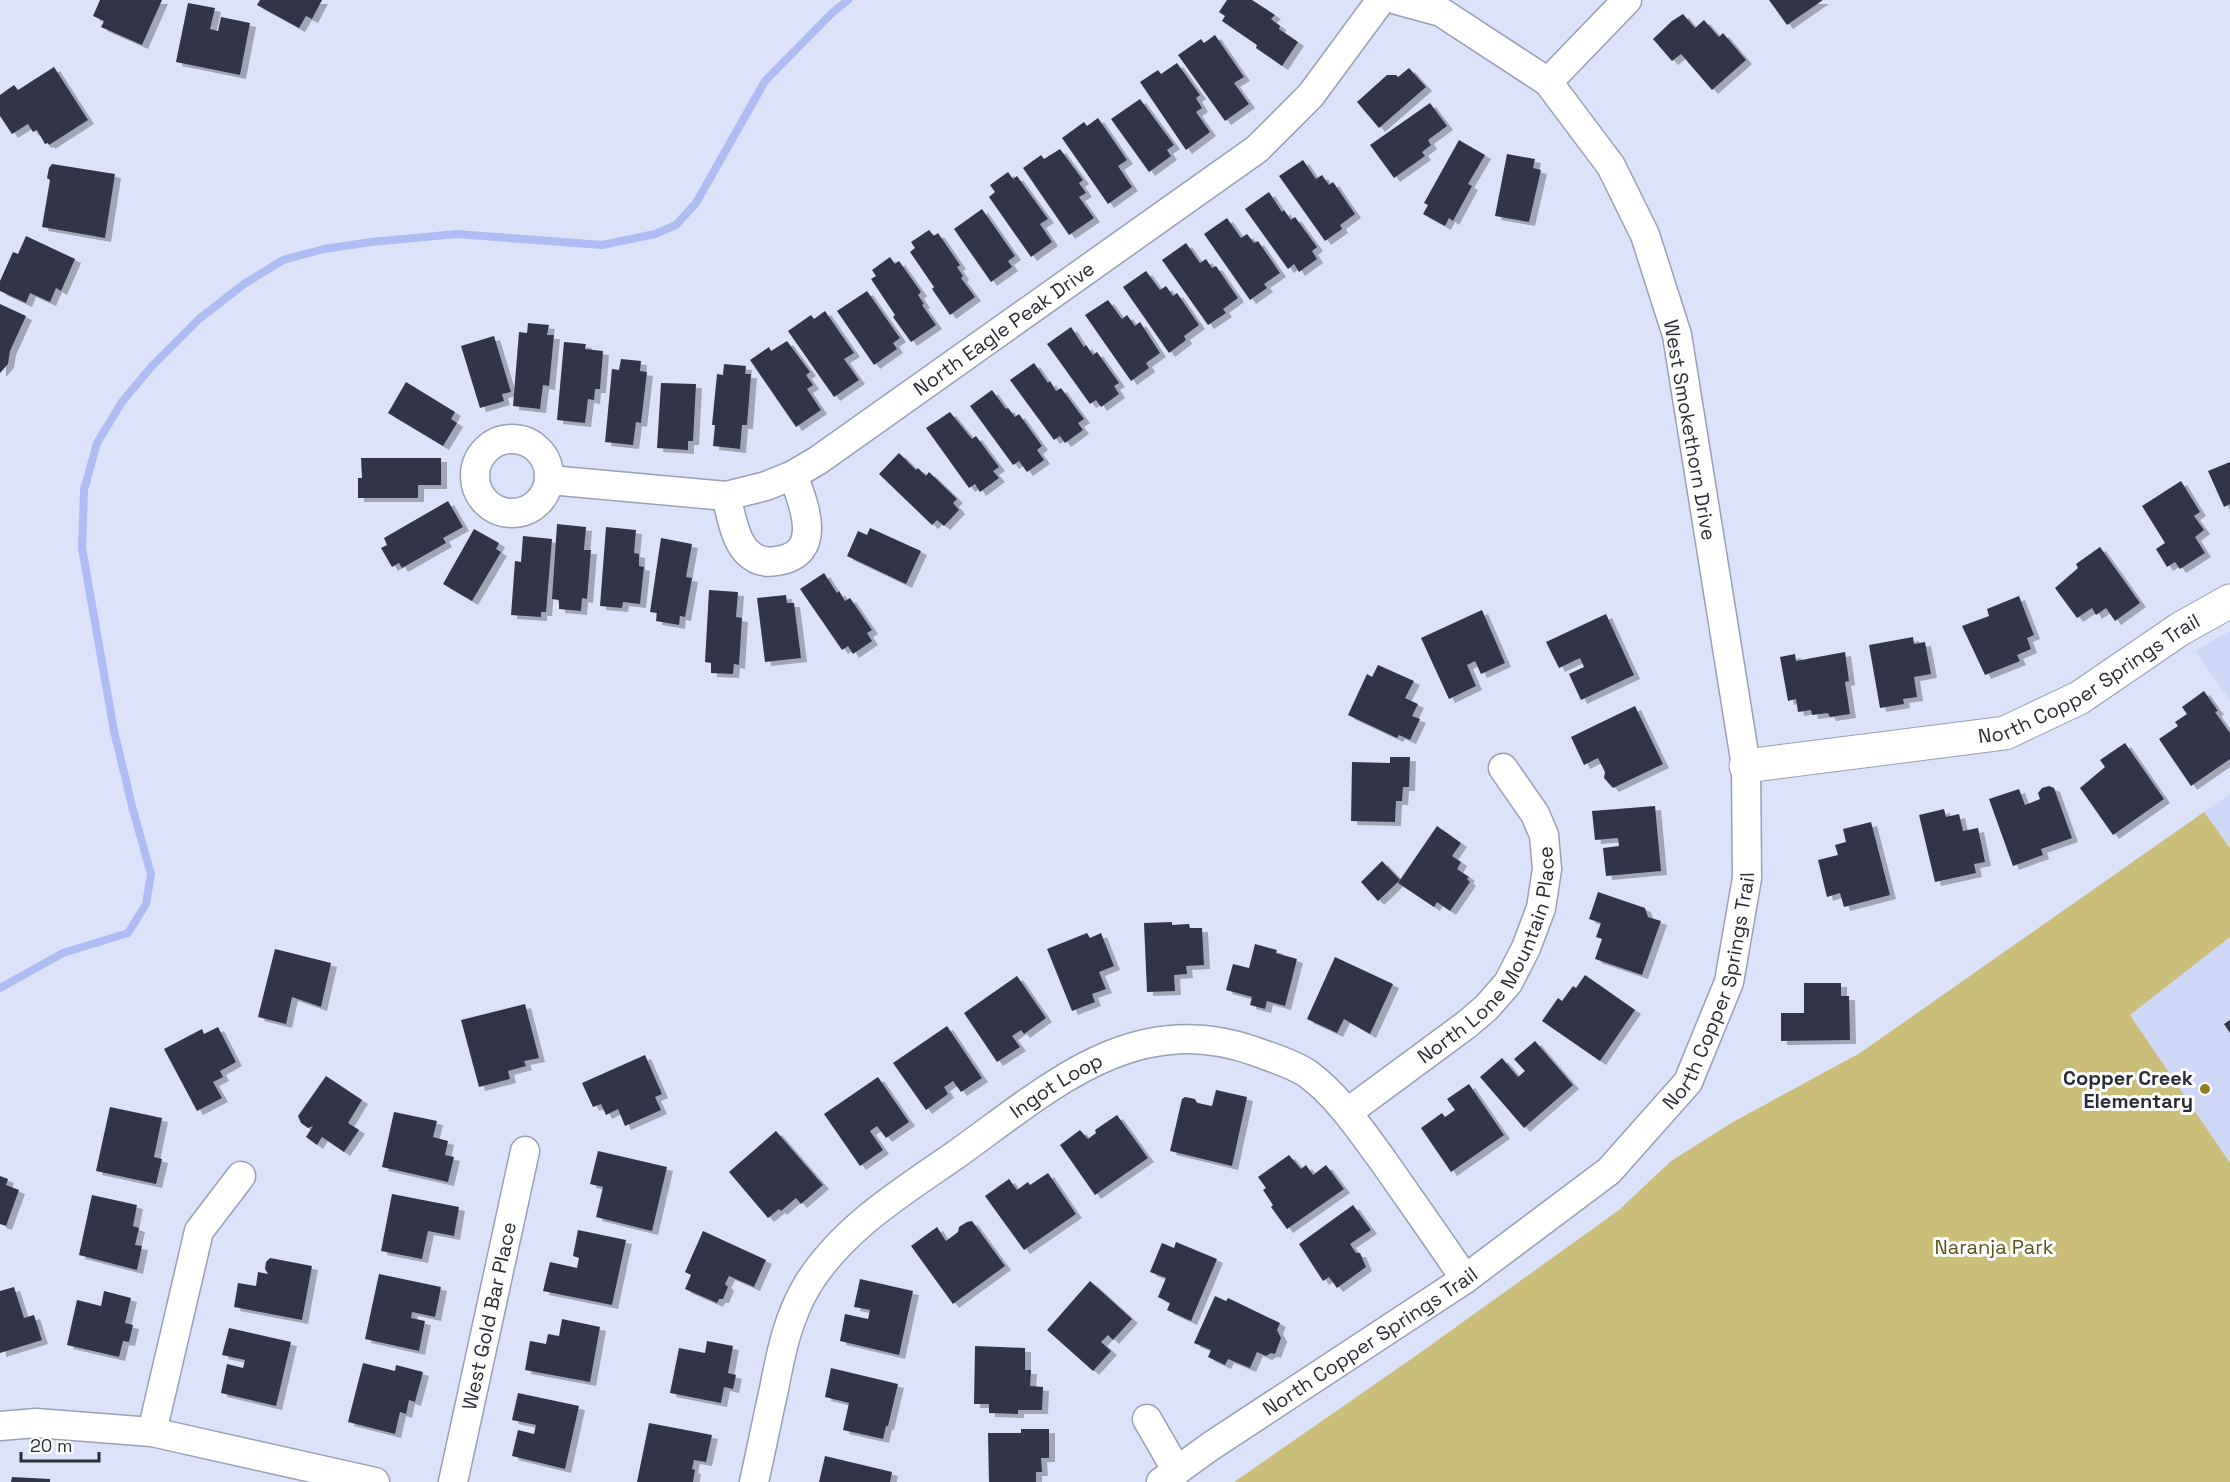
<svg xmlns="http://www.w3.org/2000/svg" width="2230" height="1482" viewBox="0 0 2230 1482" font-family="'Space Grotesk',sans-serif">
<style>
.built{fill:#ced7f5}
.green{fill:#cbbd7a}
.lines{fill:none;stroke-linecap:round;stroke-linejoin:round}
.stream{stroke:#aebcf4;stroke-width:8}
.building{fill:#323648;filter:url(#shadow)}
.street-casing{stroke:#999fb5;stroke-width:31}
.secondary-casing{stroke:#999fb5;stroke-width:35}
.street{stroke:#fff;stroke-width:28}
.secondary{stroke:#fff;stroke-width:33}
.poi-dot{fill:#8f7e24;stroke:#fff;stroke-width:2}
.labels{text-anchor:middle;stroke-width:6;stroke-linejoin:round;paint-order:stroke}
.street-label{font-size:20px;fill:#2a2d35;stroke:#fff}
.poi-label{font-size:20px;font-weight:bold;fill:#2a2d35;stroke:#fff;text-anchor:end}
.park-label{font-size:20px;fill:#5e5317;stroke:#fff}
</style>
<defs>
<filter id="shadow"><feDropShadow dx="6" dy="4" stdDeviation="0" flood-color="#0004"/></filter>
</defs>
<rect width="100%" height="100%" fill="#dbe2f9"/>
<!-- built -->
<g class="built">
<path d="M2230 631V700L2195 651Z"/>
<path d="M2230 794V848L2204 812Z"/>
<path d="M2230 937V1163L2130 1015Z"/>
</g>
<!-- green -->
<path class="green" d="M2204 812 2230 848V937L2130 1015 2230 1163V1482H1234L1417 1355 1619 1210 1671 1161 1733 1122 1860 1053Z"/>
<g class="lines">
<!-- stream -->
<path class="stream" d="M0 988 63 953 128 933 146 904 151 874 133 810 114 731 82 548 84 490 97 443 122 402 152 366 199 319 244 284 283 260 324 249 371 242 457 234 602 245 655 234 676 225 696 203 765 81 831 14 848 0"/>
</g>
<!-- building -->
<g class="building">
<path d="M100 0H162L142 45 101 27 104 21 93 16Z"/>
<path d="M260 0H322L312 19 306 16 299 28 257 5Z"/>
<path d="M1227 0H1252L1275 15 1271 19 1280 26 1279 29 1298 42 1282 66 1256 48 1257 45 1222 21 1225 16 1219 12Z"/>
<path d="M1769 0H1823L1787 25Z"/>
<path d="M188 3 215 8 210 29 218 31 221 17 250 23 240 75 176 62Z"/>
<path d="M1683 14 1695 28 1704 20 1719 37 1723 33 1746 60 1712 90 1681 54 1672 61 1653 39 1672 21Z"/>
<path d="M1215 35 1244 77 1234 83 1249 104 1225 121 1178 55 1201 39 1204 43Z"/>
<path d="M1177 63 1200 95 1196 98 1202 108 1196 112 1210 132 1186 150 1140 82 1158 70 1161 74Z"/>
<path d="M54 67 88 120 49 145 48 143 45 144 37 130 33 132 28 124 12 134 0 116V95L14 85 18 90Z"/>
<path d="M1409 68 1426 87 1379 128 1357 102 1387 75H1396L1398 77Z"/>
<path d="M1140 99 1174 145 1167 150 1171 156 1149 172 1111 119Z"/>
<path d="M1430 103 1447 126 1428 140 1431 145 1422 152 1425 156 1394 178 1370 145Z"/>
<path d="M1098 118 1127 160 1118 166 1132 187 1108 204 1062 138 1084 122 1087 126Z"/>
<path d="M1459 140 1485 155 1468 184 1472 186 1453 221 1449 218 1445 226 1423 214 1428 205 1424 203Z"/>
<path d="M1060 149 1083 180 1079 183 1086 193 1079 197 1094 218 1069 235 1023 168 1041 155 1044 159Z"/>
<path d="M1507 154 1535 159 1533 168 1541 170 1529 222 1495 216Z"/>
<path d="M1303 160 1316 179 1322 175 1329 185 1333 182 1355 214 1340 225 1342 229 1325 241 1279 176Z"/>
<path d="M52 164 115 174 105 238 42 227 50 180 47 178 49 168Z"/>
<path d="M1008 172 1013 179 1017 176 1048 219 1040 224 1052 242 1031 257 989 197 995 192 990 185Z"/>
<path d="M1269 192 1282 212 1284 210 1291 220 1295 217 1317 247 1312 251 1317 259 1299 272 1294 264 1288 269 1245 209Z"/>
<path d="M982 209 1015 256 1008 261 1012 267 991 282 954 229Z"/>
<path d="M1227 218 1241 238 1247 234 1254 243 1258 241 1280 273 1264 284 1267 288 1250 300 1204 234Z"/>
<path d="M929 230 934 236 938 233 960 265 957 267 963 276 961 278 975 297 950 315 932 289 934 287 910 252 915 248 911 242Z"/>
<path d="M26 236 75 259 61 291 56 288 50 302 30 293 26 303 0 291V281L13 252 18 254Z"/>
<path d="M1186 243 1200 263 1206 259 1212 268 1216 266 1238 298 1223 309 1226 313 1208 325 1162 260Z"/>
<path d="M890 257 895 264 899 261 921 292 918 295 924 304 922 305 936 325 911 342 893 317 895 315 871 279 876 276 872 270Z"/>
<path d="M1146 271 1160 290 1166 286 1173 296 1177 293 1199 325 1184 336 1186 340 1169 353 1123 287Z"/>
<path d="M867 291 900 338 893 343 897 349 874 365 837 311Z"/>
<path d="M1108 300 1122 319 1127 315 1135 326 1140 322 1160 353 1146 363 1149 368 1131 381 1085 315Z"/>
<path d="M0 304 26 316 10 351 8 364 0 373Z"/>
<path d="M825 311 854 353 844 359 859 380 834 397 788 331 811 315 814 319Z"/>
<path d="M528 323 549 325 547 335H554L549 386 543 385 540 409 513 406 519 332 527 333Z"/>
<path d="M1071 327 1084 347 1086 345 1093 355 1097 352 1119 383 1114 386 1119 394 1101 407 1096 400 1090 404 1047 344Z"/>
<path d="M494 336 511 392 502 394 504 401 480 408 461 346Z"/>
<path d="M787 341 810 372 806 375 813 385 807 389 821 410 796 427 750 360 769 347 771 351Z"/>
<path d="M564 342 586 344 585 349 603 351 600 389H595L594 400 588 399 585 423 557 420Z"/>
<path d="M621 359 641 361 640 371 647 372 641 423 636 422 633 445 605 442 612 369 619 370Z"/>
<path d="M1034 363 1048 383 1050 381 1056 391 1061 388 1084 419 1078 423 1083 430 1065 443 1060 436 1054 440 1010 380Z"/>
<path d="M724 364 746 366 745 374H751L747 425H742L740 449 713 446 715 425H712L717 374 723 375Z"/>
<path d="M406 382 455 412 451 419 457 423 443 446 388 413Z"/>
<path d="M661 383 696 384 693 441H688V450L657 448Z"/>
<path d="M992 390 1006 409 1008 408 1015 417 1019 414 1042 446 1037 450 1044 460 1027 472 1019 461 1013 465 970 406Z"/>
<path d="M950 412 972 439 976 436 999 467 993 471 999 478 980 492 975 484 969 488 926 428Z"/>
<path d="M899 453 916 470 918 468 926 476 929 472 957 499 953 503 959 510 944 526 937 520 932 525 879 474Z"/>
<path d="M361 458H441V485H418V498H358V478H362Z"/>
<path d="M2230 462V504L2224 507 2208 471Z"/>
<path d="M2181 481 2200 512 2194 516 2204 530 2195 537 2205 553 2180 569 2175 562 2167 567 2156 549 2165 543 2142 506Z"/>
<path d="M448 501 463 527 443 538 446 543 402 568 399 563 392 567 381 548 387 545 384 538Z"/>
<path d="M557 524 586 527 584 550H591L587 599 582 598 581 611 559 609V600L552 599Z"/>
<path d="M606 527 636 530 634 553 639 554V566L644 567 640 604 623 602 622 608 600 606Z"/>
<path d="M870 528 921 551 906 584 847 556 858 531 867 535Z"/>
<path d="M474 529 499 543 496 549 501 552 472 601 443 584Z"/>
<path d="M523 536 552 539 546 612H541V617L511 615 515 561 521 562Z"/>
<path d="M661 538 692 544 686 577 692 578 685 617 680 616 679 625 656 621 657 613 650 612Z"/>
<path d="M2100 547 2140 603 2115 621 2106 608 2096 615 2092 608 2077 618 2055 588 2078 568 2076 564Z"/>
<path d="M824 573 837 593 839 591 845 601 850 598 872 630 867 633 872 641 853 654 848 646 842 650 800 589Z"/>
<path d="M709 590 738 592 736 617 742 618 739 665 734 664 733 674 711 673V663L705 662Z"/>
<path d="M786 595 787 603H794L801 658 765 662 757 598Z"/>
<path d="M2019 596 2034 635 2027 638 2031 649 2017 655 2020 661 1985 675 1962 626 1989 616 1987 609Z"/>
<path d="M1482 610 1505 663 1481 674 1475 661 1467 665 1476 686 1449 699 1421 638Z"/>
<path d="M1606 614 1634 675 1581 700 1569 674 1584 667 1580 658 1559 668 1546 642Z"/>
<path d="M1913 637 1914 644 1925 642 1931 674 1914 677 1917 697 1903 699 1904 704 1880 708 1869 645Z"/>
<path d="M1845 652 1849 681 1845 682 1850 714 1830 717 1828 713 1812 715 1811 710 1798 712 1796 699 1788 701 1780 657 1795 654 1796 661Z"/>
<path d="M1378 665 1414 681 1405 698 1418 704 1412 716 1420 719 1410 740 1399 735 1397 738 1348 715 1367 674 1372 677Z"/>
<path d="M2204 691 2218 711 2215 712 2230 733V759L2191 786 2159 739 2178 726 2175 722 2187 714 2182 707Z"/>
<path d="M1635 706 1663 764 1613 788 1604 778 1605 772 1598 758 1584 765 1571 737Z"/>
<path d="M2125 743 2164 799 2113 835 2080 788 2105 767 2100 760Z"/>
<path d="M1390 757H1410L1409 787H1403L1402 801H1396L1395 822 1351 821 1352 762 1390 763Z"/>
<path d="M2049 786 2054 788 2072 838 2041 849 2043 855 2013 866 1989 799 2019 789 2025 805 2040 799 2038 793 2042 788Z"/>
<path d="M1655 806 1661 871 1606 876 1603 848 1619 846 1618 838 1595 840 1592 811Z"/>
<path d="M1944 809 1946 817 1959 814 1963 831 1978 828 1985 862 1974 864 1976 873 1935 882 1919 815Z"/>
<path d="M1871 822 1890 895 1844 907 1840 893 1827 897 1818 860 1838 855 1835 845 1846 842 1843 829Z"/>
<path d="M1437 826 1461 843 1452 856 1461 862 1457 869 1469 877 1467 879 1470 882 1450 911 1437 902 1434 907 1398 883Z"/>
<path d="M1382 861 1400 880 1378 901 1361 882Z"/>
<path d="M1598 892 1645 908 1648 917 1661 921 1642 975 1595 959 1602 939 1596 937 1601 923 1589 919Z"/>
<path d="M1172 922V925L1189 924 1190 928H1202L1204 965 1186 966 1187 974 1174 975 1175 991 1147 992 1144 923Z"/>
<path d="M1087 933 1090 938 1101 933 1114 966 1099 972 1106 989 1092 994 1095 1002 1072 1011 1047 949Z"/>
<path d="M1255 944 1277 950 1276 953 1297 959 1285 1006 1267 1001 1265 1009 1250 1005 1252 997 1226 990 1233 964 1249 968Z"/>
<path d="M275 949 331 963 321 1007 292 997 286 1024 258 1017Z"/>
<path d="M1335 957 1393 984 1370 1034 1344 1019 1337 1033 1307 1019Z"/>
<path d="M1585 975 1635 1010 1600 1061 1542 1021 1558 998 1562 1001 1573 986 1576 988Z"/>
<path d="M1017 976 1046 1018 1024 1034 1021 1030 1012 1036 1020 1047 997 1062 964 1013Z"/>
<path d="M1804 983H1841V996H1849L1850 1040 1781 1041V1013H1804Z"/>
<path d="M525 1004 539 1058 524 1061 526 1066 508 1071 510 1079 479 1087 461 1020Z"/>
<path d="M2230 1020V1033L2224 1024Z"/>
<path d="M947 1026 982 1078 961 1092 953 1081 944 1087 948 1094 926 1110 893 1063Z"/>
<path d="M218 1027 236 1062 220 1071 223 1077 213 1082 222 1098 197 1111 164 1049 202 1029 204 1034Z"/>
<path d="M1535 1041 1573 1085 1524 1128 1480 1077 1502 1058 1518 1077 1525 1071 1514 1059Z"/>
<path d="M645 1055 662 1094 655 1097 661 1110 625 1126 618 1109 606 1115 601 1104 593 1107 582 1083Z"/>
<path d="M326 1076 362 1100 348 1123 359 1130 344 1152 322 1137 317 1145 306 1137 313 1126 308 1128 301 1123 298 1116Z"/>
<path d="M878 1077 909 1122 886 1138 877 1126 870 1131 883 1150 860 1166 824 1114Z"/>
<path d="M1469 1084 1504 1135 1451 1172 1421 1128 1442 1113 1445 1117 1455 1110 1447 1099Z"/>
<path d="M1216 1090 1247 1097 1232 1166 1170 1151 1182 1099 1185 1097 1195 1099 1197 1103 1212 1106Z"/>
<path d="M110 1107 162 1118 154 1157 162 1159 156 1184 96 1171Z"/>
<path d="M394 1112 437 1121 433 1137 448 1141 445 1155 454 1157 448 1182 382 1167Z"/>
<path d="M1117 1115 1148 1158 1095 1195 1060 1145 1080 1130 1088 1139 1096 1133 1095 1130Z"/>
<path d="M776 1131 823 1185 801 1204 796 1198 781 1211 779 1209 768 1218 729 1172Z"/>
<path d="M598 1151 667 1167 652 1231 596 1217 603 1187 590 1184Z"/>
<path d="M1289 1155 1301 1169 1306 1165 1313 1175 1326 1165 1344 1189 1287 1229 1271 1207 1273 1205 1263 1190 1266 1188 1258 1177Z"/>
<path d="M1048 1173 1076 1214 1024 1250 985 1196 1009 1179 1017 1190 1028 1182 1030 1185Z"/>
<path d="M0 1176 8 1179 6 1185 19 1190 6 1226 0 1224Z"/>
<path d="M392 1194 459 1207 454 1236 428 1231 422 1259 381 1251Z"/>
<path d="M92 1195 137 1205 133 1226 139 1228 135 1245 142 1246 137 1270 79 1255Z"/>
<path d="M1353 1205 1371 1230 1350 1244 1356 1253H1360L1366 1267 1337 1288 1329 1277 1323 1281 1299 1244Z"/>
<path d="M972 1221 1005 1266 953 1304 911 1246 937 1227 946 1241 958 1232 959 1227 967 1222Z"/>
<path d="M578 1230 626 1240 612 1305 543 1291 550 1262 577 1268 579 1258 573 1256Z"/>
<path d="M703 1231 766 1260 754 1287 729 1276 725 1284 728 1287 723 1299H719L717 1303 685 1289 691 1275 685 1272Z"/>
<path d="M1176 1242 1217 1259 1191 1321 1167 1310 1170 1303 1158 1297 1166 1278 1150 1272 1162 1243 1174 1248Z"/>
<path d="M270 1258 312 1266 302 1320 234 1307 238 1283 256 1286 258 1272 268 1274 265 1269 266 1262Z"/>
<path d="M379 1274 441 1287 435 1317 412 1312 411 1318 425 1321 419 1351 365 1339Z"/>
<path d="M860 1279 913 1291 899 1355 840 1341 845 1314 868 1319 870 1310 854 1307Z"/>
<path d="M1090 1281 1132 1319 1113 1340 1108 1335 1101 1342 1111 1351 1093 1371 1047 1330Z"/>
<path d="M14 1287 24 1318 34 1315 42 1340 0 1353V1291Z"/>
<path d="M104 1291 131 1298 125 1323 133 1325 129 1342 123 1341 119 1357 67 1345 77 1300 101 1306Z"/>
<path d="M1215 1296 1226 1301 1228 1298 1280 1323 1277 1330 1281 1338 1275 1354 1271 1353 1266 1356 1257 1352 1250 1368 1228 1359 1225 1365 1208 1357 1211 1350 1194 1343Z"/>
<path d="M562 1319 600 1327 590 1382 525 1370 530 1341 546 1344 548 1334 559 1336Z"/>
<path d="M229 1328 291 1342 276 1406 221 1393 227 1364 243 1368 245 1360 222 1355Z"/>
<path d="M707 1341 733 1346 728 1373 736 1375 733 1389 724 1387 721 1403 670 1393 679 1348 705 1353Z"/>
<path d="M975 1346 1025 1348V1370H1031L1030 1386 1043 1387 1042 1410H1018V1414L989 1413V1404H974Z"/>
<path d="M363 1363 395 1371 396 1365 423 1372 415 1402 409 1400 406 1414 400 1412 395 1434 348 1422Z"/>
<path d="M831 1368 898 1384 888 1426H886L883 1439 843 1430 849 1403 825 1397Z"/>
<path d="M518 1393 579 1406 565 1469 512 1456 518 1430 534 1434 536 1425 512 1420Z"/>
<path d="M649 1423 712 1435 706 1462 694 1460 692 1469 695 1470 693 1482H637Z"/>
<path d="M1021 1429H1049V1458H1041L1042 1472H1036V1482H989L988 1433H1021Z"/>
<path d="M825 1456 892 1472 890 1482H819Z"/>
<path d="M12 1477 50 1479V1482H11Z"/>
</g>
<g class="lines">
<defs>
<g id="street">
<path d="M1548 82 1627 0"/>
<circle cx="512" cy="476" r="37"/>
<path id="s1" d="M550 480 726 496 766 486 793 475 817 461 1257 149 1311 95 1381 0"/>
<path d="M726 496C731 514 734 538 747 552 755 560 765 563 776 561 825 555 804 504 793 475"/>
<path id="s2" d="M1348 1112 1466 1025 1486 1008 1508 983 1526 948 1541 908 1547 869 1544 835 1535 814 1503 768"/>
<path d="M1147 1419 1177 1471"/>
<path d="M0 1426 36 1423 152 1432 375 1482"/>
<path d="M152 1432 199 1231 241 1176"/>
<path id="s3" d="M453 1482 525 1151"/>
<path id="s4" d="M754 1482C761 1451 767 1420 774 1389 781 1352 788 1317 808 1284 843 1228 902 1192 954 1156 1047 1090 1132 1008 1254 1051 1272 1058 1292 1063 1308 1074 1339 1097 1361 1131 1384 1162 1411 1201 1439 1240 1465 1279"/>
<path id="s5" d="M1161 1482 1211 1446 1465 1279 1609 1171 1688 1082 1729 982 1747 878 1746 766 1677 335 1645 235 1611 166 1548 82 1441 12 1397 0"/>
</g>
<g id="secondary">
<path id="s6" d="M1746 766 2005 733 2079 698 2180 629 2230 601"/>
</g>
</defs>
<!-- street casing -->
<use href="#street" class="street-casing"/>
<!-- secondary casing -->
<use href="#secondary" class="secondary-casing"/>
<!-- street -->
<use href="#street" class="street"/>
<!-- secondary -->
<use href="#secondary" class="secondary"/>
</g>
<!-- markers -->
<circle class="poi-dot" cx="2205" cy="1089" r="6"/>
<g class="labels">
<!-- street labels -->
<g class="street-label">
<text dy="7" stroke="none"><textPath href="#s1" startOffset="504">North Eagle Peak Drive</textPath></text>
<text transform="translate(1690 430) rotate(80)" y="7">West Smokethorn Drive</text>
<text dy="7" stroke="none"><textPath href="#s6" startOffset="360">North Copper Springs Trail</textPath></text>
<text dy="7" stroke="none"><textPath href="#s2" startOffset="220">North Lone Mountain Place</textPath></text>
<text dy="7" stroke="none"><textPath href="#s5" startOffset="758">North Copper Springs Trail</textPath></text>
<text dy="7" stroke="none"><textPath href="#s4" startOffset="526">Ingot Loop</textPath></text>
<text dy="7" stroke="none"><textPath href="#s3" startOffset="170">West Gold Bar Place</textPath></text>
<text dy="7" stroke="none"><textPath href="#s5" startOffset="252">North Copper Springs Trail</textPath></text>
</g>
<!-- poi labels -->
<g class="poi-label">
<text x="2193" y="1085">Copper Creek<tspan x="2193" dy="23">Elementary</tspan></text>
</g>
<!-- park labels -->
<g class="park-label">
<text x="1994" y="1254">Naranja Park</text>
</g>
</g>
<!-- scale -->
<path d="M21 1452v9h78v-9" fill="none" stroke="#2a2d35" stroke-width="3"/>
<text x="30" y="1452" font-size="18" fill="#2a2d35" stroke="#ffffff" stroke-width="4.5" paint-order="stroke">20 m</text>
</svg>
